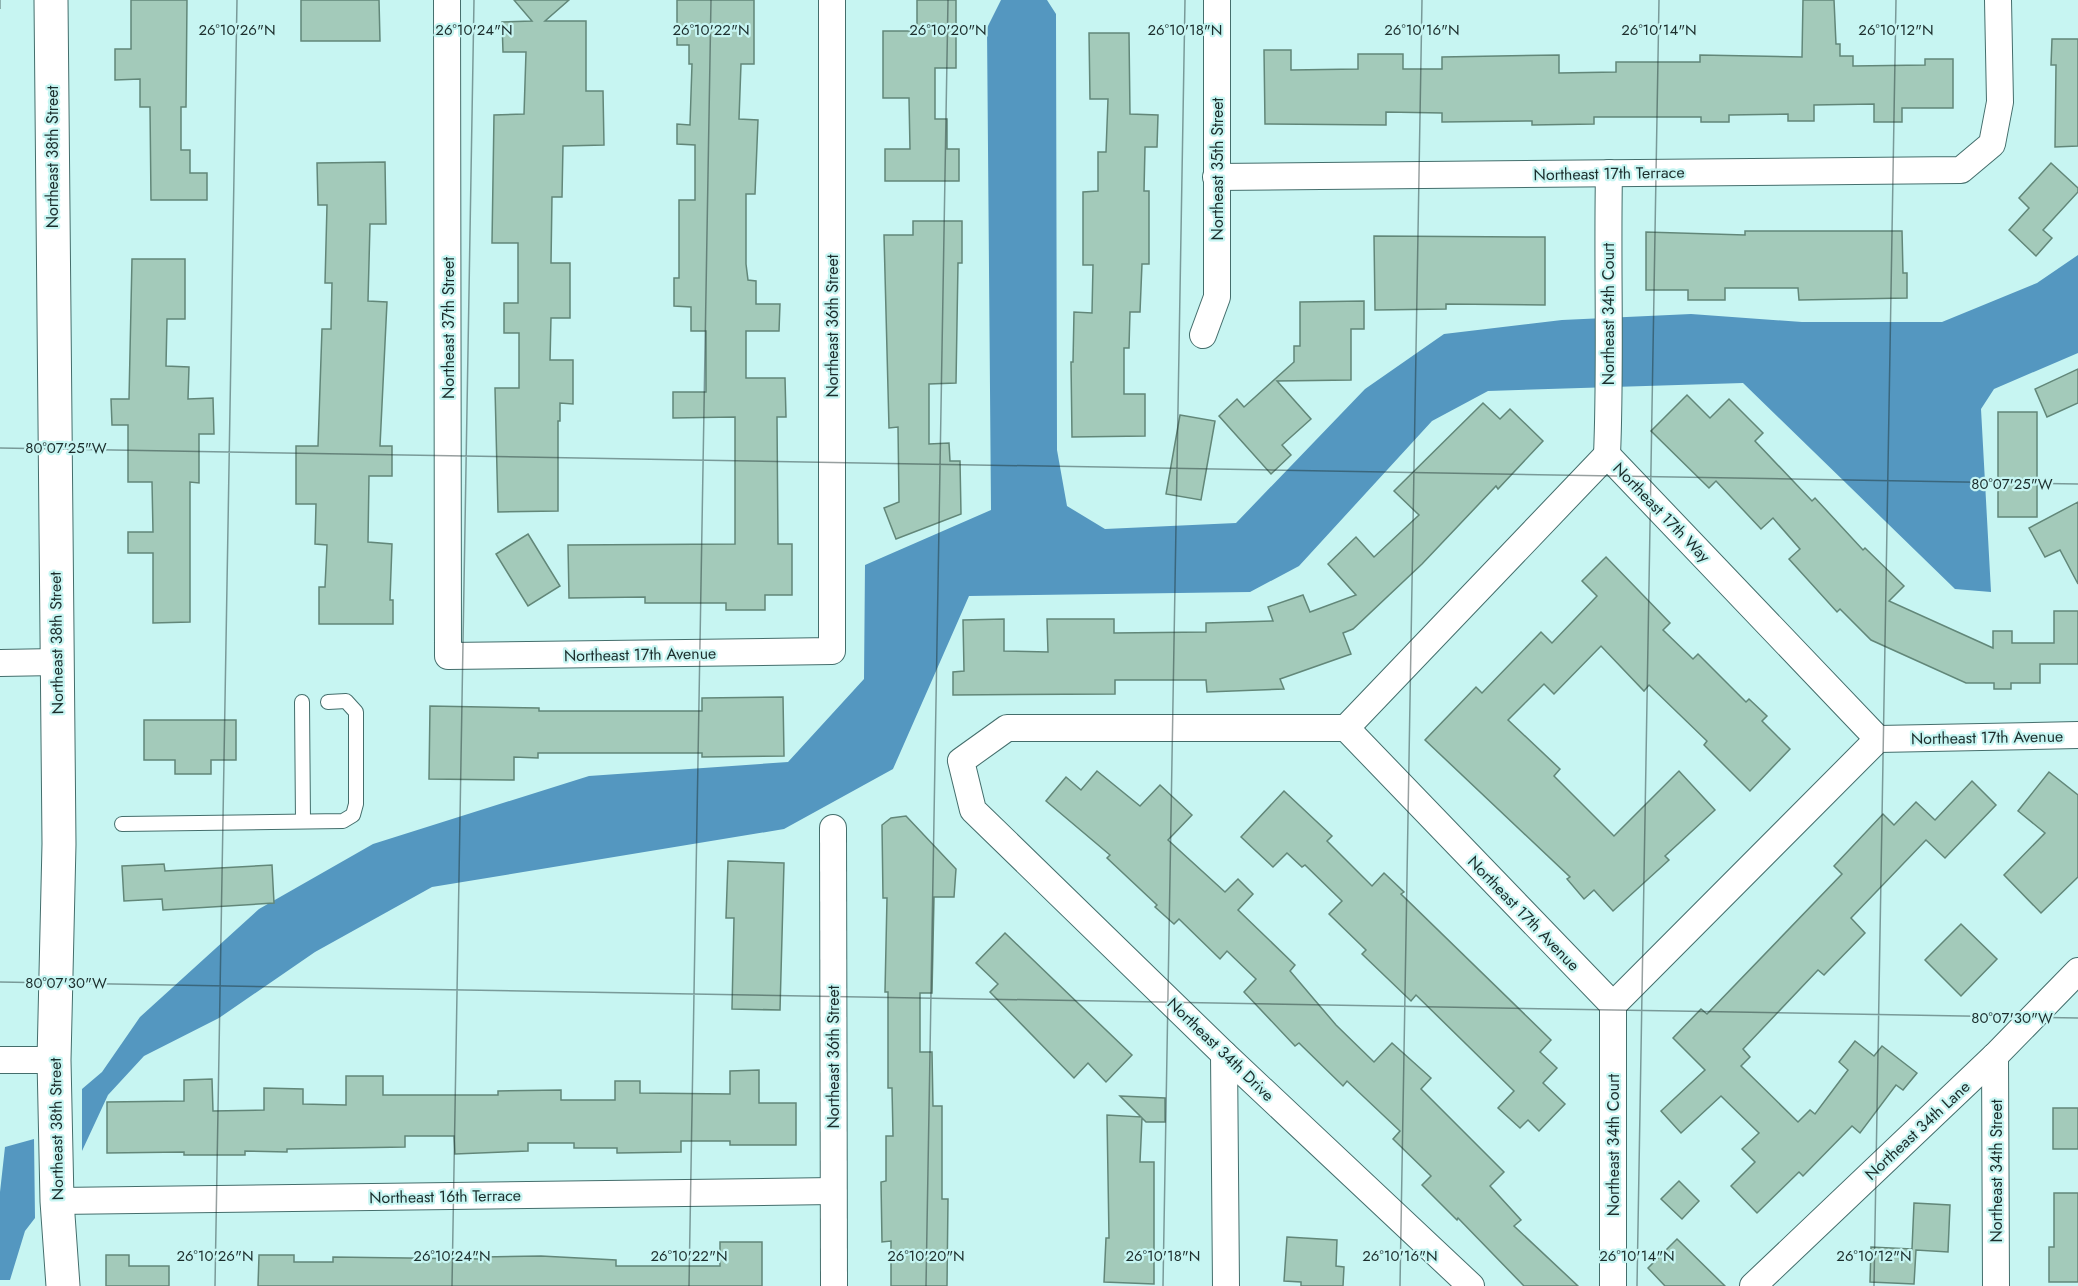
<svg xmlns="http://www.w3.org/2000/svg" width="2078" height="1286" viewBox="0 0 2078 1286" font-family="Jost,sans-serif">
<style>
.water{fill:#5497c0}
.building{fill:#a3caba;stroke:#628779;stroke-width:1.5}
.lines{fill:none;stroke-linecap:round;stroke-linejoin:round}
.lane-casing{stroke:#446e6c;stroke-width:16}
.street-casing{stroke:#446e6c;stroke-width:28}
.secondary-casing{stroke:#446e6c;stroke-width:35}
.lane{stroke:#fff;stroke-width:14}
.street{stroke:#fff;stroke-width:26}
.secondary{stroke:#fff;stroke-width:33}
.ticks{fill:none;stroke:#1b2d2c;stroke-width:1.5;stroke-opacity:0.45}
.labels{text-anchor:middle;stroke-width:4.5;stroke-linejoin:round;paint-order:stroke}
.street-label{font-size:16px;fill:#1b2d2c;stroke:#c7f5f2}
.ticks-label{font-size:15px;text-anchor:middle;fill:#1b2d2c;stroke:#c7f5f2;stroke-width:4.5;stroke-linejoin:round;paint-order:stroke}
</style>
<rect width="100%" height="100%" fill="#c7f5f2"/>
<!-- water -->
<g class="water">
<path d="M1001 0H1047L1056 14 1057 450 1067 506 1105 529 1236 523 1365 389 1444 334 1562 320 1691 314 1802 322H1942L2037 283 2078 255V353L1994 389 1981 409 1991 592 1955 589 1743 383 1488 391 1432 421 1299 566 1250 592 969 596 893 769 784 829 432 887 315 952 219 1018 144 1056 108 1095 82 1151V1089L102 1072 140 1017 259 909 373 844 589 776 788 762 864 679 865 565 991 510 987 28Z"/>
<path d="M34 1139 35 1218 25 1231 10 1280H0V1192L5 1147Z"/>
</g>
<!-- building -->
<g class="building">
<path d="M131 0H187L186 107H181V150H190V173H207V200H151L150 107H140V79L115 80V49H131Z"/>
<path d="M301 0H379L380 41H301Z"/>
<path d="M514 0H569L545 21H586V91H603L604 145 563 146 562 197H552L551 263H570V318H551L550 360H573V404L560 403V421H558V511L498 512 495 388H519V333H504V303H518V243H492L494 115 524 114 526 52H503L502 22 532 21Z"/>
<path d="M677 0H754V64H741L739 119 758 120 755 194H746V264L748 280 756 281V304H780L779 331H746V378H785L786 417H777L778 544H792V595H765V610H726V603H645V597L569 598 568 545 735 544V417L673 418V392H706V331H691V307L674 306V278H679V200H695V145L677 144V124L690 125 692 64H689V45H677Z"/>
<path d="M917 0H956V68H935V119H947V149H959V181H885V149H910L909 98H883V31H917Z"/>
<path d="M1803 0H1834L1836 44H1840V56H1853V66L1925 65V59H1953V108H1902V122H1874V104L1814 105V121H1788V114L1729 115V122H1701V117H1594V124L1532 125V121L1442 122V113L1386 112V125L1265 124 1264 50H1291V70L1358 69V54H1403V69H1442V57L1559 55V73L1616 72V62H1700V55L1802 57Z"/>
<path d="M1089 33H1129L1130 114 1158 115 1157 147H1145L1144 191H1149V264H1142L1140 312H1130L1129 348H1124V394H1145V436L1072 437 1071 362H1073L1074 312 1092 313 1093 265H1083V192L1098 191V152H1106L1108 99H1090Z"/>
<path d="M2052 39H2078V146L2055 147 2056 65H2051Z"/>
<path d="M385 162 386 224H370L368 301 387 302 380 446H392V476H369L368 542 392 544 390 600H393V624H319V587H325L327 545 315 544 316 504H296V446H318L322 329H331L332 283H325L327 205H318L317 163Z"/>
<path d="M2051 163 2078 188V192L2043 230 2052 238 2036 256 2009 230 2029 208 2019 198Z"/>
<path d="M913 221H962V263H958L956 383 929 384V444L949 443 950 461H960L961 514 896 539 884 508 899 502 898 427 889 428 884 235H913Z"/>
<path d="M1745 231H1902L1903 273H1907V298L1799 300 1798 288H1725V300H1688V290H1646V232L1745 235Z"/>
<path d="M1374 236 1545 237V305L1446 304V309L1375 310Z"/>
<path d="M132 259H185V319H167L166 366 189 367 188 399 213 398 214 434H199V483L190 482V622L153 623V553H128V532H153L152 482H128V425H112L111 399H129Z"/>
<path d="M1364 301V329H1351V380L1277 381 1311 419 1282 445 1291 455 1271 474 1219 416 1237 399 1244 407 1294 362V346H1300V302Z"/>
<path d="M2078 369V403L2047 417 2035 389Z"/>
<path d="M1687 395 1710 418 1729 399 1763 433 1755 441 1812 501 1815 498 1863 550 1865 548 1904 586 1889 601 1993 648V631H2012V643H2054V611H2078V664H2040V683H2011V689H1994V683H1966L1871 640 1840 609 1837 612 1789 559 1800 549 1773 518 1761 529 1716 481 1709 488 1651 431Z"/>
<path d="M1483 403 1500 419 1510 409 1543 441 1498 489 1496 486 1422 564 1353 629 1343 633 1351 654 1280 679 1284 689 1207 692 1206 680H1115V694L953 695V672L964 671 963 620 1004 619V651L1048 652 1047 619H1114V633L1206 632V623L1273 621 1268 607 1303 595 1310 612 1356 595 1328 564 1356 537 1374 557 1419 515 1394 491Z"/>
<rect x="1998" y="412" width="39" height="105"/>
<path d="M1180 415 1215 421 1201 500 1166 494Z"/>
<path d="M2078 502V584L2060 550 2045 557 2029 528Z"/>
<path d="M528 534 560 586 528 606 496 554Z"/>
<path d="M1606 557 1670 623 1663 630 1693 659 1698 654 1746 702 1749 699 1767 716 1762 721 1790 749 1750 791 1704 745 1707 741 1649 685 1644 691 1601 646 1554 694 1544 684 1508 720 1560 769 1554 776 1614 836 1679 771 1715 810 1665 856 1669 860 1613 911 1594 890 1584 899 1567 879 1570 877 1425 740 1476 687 1482 693 1541 632 1552 643 1597 596 1582 581Z"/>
<path d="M783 697 784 756 702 757V753H538V758L514 757V780L429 779 430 706 539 708V711H702V698Z"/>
<path d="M144 720H236V760H211V774H175V760H144Z"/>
<path d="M1097 771 1140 806 1160 785 1192 815 1168 840 1225 892 1238 879 1253 894 1238 910 1295 965 1290 971 1336 1025 1374 1062 1392 1043 1431 1078 1421 1089 1504 1172 1490 1186 1521 1220 1514 1226 1578 1286H1524L1458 1218 1457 1220 1422 1185 1431 1176 1393 1139 1400 1131 1347 1081 1343 1086 1299 1043 1295 1046 1244 992 1256 979 1227 951 1220 959 1179 919 1174 924 1155 907 1157 905 1107 858 1110 855 1046 801 1066 777 1081 790Z"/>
<path d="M2049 772 2078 795V877L2041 913 2004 875 2045 833 2018 811Z"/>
<path d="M1972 781 1996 805 1945 858 1926 840 1851 918 1865 933 1824 975 1818 970 1743 1049 1750 1057 1741 1066 1798 1122 1810 1110 1815 1114 1848 1070 1839 1062 1855 1041 1874 1056 1882 1046 1917 1073 1903 1090 1896 1085 1860 1133 1852 1126 1803 1176 1799 1172 1757 1213 1731 1186 1755 1162 1742 1149 1759 1133 1721 1096 1681 1133 1661 1111 1705 1070 1673 1038 1701 1009 1707 1014 1842 874 1834 866 1883 814 1894 825 1916 802 1935 820Z"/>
<path d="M1284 791 1332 836 1327 841 1372 886 1384 873 1404 892 1401 894 1551 1040 1540 1052 1557 1068 1543 1083 1565 1104 1539 1131 1528 1120 1520 1128 1498 1108 1514 1091 1416 995 1411 1001 1362 954 1366 950 1329 914 1342 901 1305 865 1302 867 1287 853 1273 867 1241 837Z"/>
<path d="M906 816 956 869 954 897H934L932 993H920V1052H932L933 1106H942V1199H948L947 1286H891V1241L882 1242 881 1182 886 1181V1136H893L892 1088H888V992H885L887 898H883L882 825 891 818Z"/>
<path d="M728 861 784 863 780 1010 732 1009 734 918H726Z"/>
<path d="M164 864 165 871 272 865 274 903 163 910 162 899 124 901 122 866Z"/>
<path d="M1961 924 1997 959 1961 996 1925 960Z"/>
<path d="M1005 933 1132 1055 1106 1082 1088 1063 1074 1078 990 992 998 984 976 963Z"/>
<path d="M759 1070V1103H796V1145H730V1141H681V1152L617 1153V1148H574V1143H528V1151L455 1154 454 1136H405V1147L287 1149V1152L245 1151V1155H184V1152L107 1153V1102L184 1101V1080L212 1079 213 1111 264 1110V1088L303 1089V1104L346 1105V1076H383V1095H498V1091L561 1090V1100H615V1081H640V1093L730 1094V1071Z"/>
<path d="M1120 1096 1165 1098V1122H1146L1142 1118 1140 1162H1154V1284L1104 1282 1106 1238H1109L1107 1115 1141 1117Z"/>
<rect x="2053" y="1108" width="25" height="41"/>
<path d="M1679 1181 1699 1201 1682 1219 1661 1199Z"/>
<path d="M2054 1193H2078V1282H2049V1247H2054Z"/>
<path d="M1914 1203 1950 1205 1948 1252 1916 1250 1914 1284 1870 1282 1871 1247 1912 1249Z"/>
<path d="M1287 1237 1337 1240 1336 1266 1344 1267 1343 1286H1301V1282L1284 1281Z"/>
<path d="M1677 1239 1725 1286H1665L1648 1268Z"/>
<path d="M720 1242H762V1286H258L259 1255H294V1262H333V1257L483 1259V1257L541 1256 616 1260V1266H720Z"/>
<path d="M106 1255H129V1266H169V1286H106Z"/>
</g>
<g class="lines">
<defs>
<g id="lane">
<path d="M302 702 303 821"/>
<path d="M122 824 343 821 353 815 356 804V712L346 701 328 702"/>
</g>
<g id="street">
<path d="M447 0 448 656 832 651V0"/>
<path d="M1216 177 1961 170 1992 144 2000 102 1998 0"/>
<path d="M1203 335 1217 297V0"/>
<path d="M1607 455C1611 361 1607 267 1609 173"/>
<path d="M0 663 56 662"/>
<path d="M1346 728 1607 455 1878 739"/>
<path d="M833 828 834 1286"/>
<path d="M1224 1054 1226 1286"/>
<path d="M1995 1056 1996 1286"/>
<path d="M0 1060H54"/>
<path d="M57 1201 833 1191"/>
<path d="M1471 1286 1224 1054 973 810 961 761 1007 728H1346L1613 1005 1878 739 2078 735"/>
<path d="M1613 1286V1005"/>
<path d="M1753 1286 1995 1056 2078 971"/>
</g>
<path id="secondary" d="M51 0 59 844 54 1060 57 1201 63 1286"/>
</defs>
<!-- lane casing -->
<use href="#lane" class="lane-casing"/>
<!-- street casing -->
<use href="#street" class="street-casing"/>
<!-- secondary casing -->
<use href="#secondary" class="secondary-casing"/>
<!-- lane -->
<use href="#lane" class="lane"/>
<!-- street -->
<use href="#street" class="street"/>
<!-- secondary -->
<use href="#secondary" class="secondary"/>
</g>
<!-- ticks -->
<path class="ticks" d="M0 9V0M0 448 2078 484M0 982 2078 1018M215 1286 237 0M452 1286 474 0M689 1286 711 0M926 1286 948 0M1163 1286 1185 0M1400 1286 1422 0M1637 1286 1659 0M1874 1286 1896 0"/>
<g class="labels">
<!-- street labels -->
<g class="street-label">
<text transform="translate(52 157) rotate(-90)" y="6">Northeast 38th Street</text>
<text transform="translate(1217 169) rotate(-90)" y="6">Northeast 35th Street</text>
<text transform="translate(1609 173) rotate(-1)" y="6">Northeast 17th Terrace</text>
<text transform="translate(1608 314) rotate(-90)" y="6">Northeast 34th Court</text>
<text transform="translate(832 326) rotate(-90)" y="6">Northeast 36th Street</text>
<text transform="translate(448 328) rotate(-90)" y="6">Northeast 37th Street</text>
<text transform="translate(1662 512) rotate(46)" y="6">Northeast 17th Way</text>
<text transform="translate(56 643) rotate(-91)" y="6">Northeast 38th Street</text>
<text transform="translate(640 654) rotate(-1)" y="6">Northeast 17th Avenue</text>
<text transform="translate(1987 737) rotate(-1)" y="6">Northeast 17th Avenue</text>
<text transform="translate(1524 913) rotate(46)" y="6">Northeast 17th Avenue</text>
<text transform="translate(1221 1049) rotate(44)" y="6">Northeast 34th Drive</text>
<text transform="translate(833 1057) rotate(-90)" y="6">Northeast 36th Street</text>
<text transform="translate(56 1129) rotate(-91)" y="6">Northeast 38th Street</text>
<text transform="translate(1917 1130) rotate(-43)" y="6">Northeast 34th Lane</text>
<text transform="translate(1613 1145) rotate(-90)" y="6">Northeast 34th Court</text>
<text transform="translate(1996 1171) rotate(-90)" y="6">Northeast 34th Street</text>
<text transform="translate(445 1196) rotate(-1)" y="6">Northeast 16th Terrace</text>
</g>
</g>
<g class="ticks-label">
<text x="237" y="35">26°10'26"N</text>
<text x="474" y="35">26°10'24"N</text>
<text x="711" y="35">26°10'22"N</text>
<text x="948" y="35">26°10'20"N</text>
<text x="1185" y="35">26°10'18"N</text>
<text x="1422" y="35">26°10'16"N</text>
<text x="1659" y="35">26°10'14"N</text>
<text x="1896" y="35">26°10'12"N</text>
<text x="66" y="453">80°07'25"W</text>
<text x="2012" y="489">80°07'25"W</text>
<text x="66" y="988">80°07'30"W</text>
<text x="2012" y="1023">80°07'30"W</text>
<text x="215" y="1261">26°10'26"N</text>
<text x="452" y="1261">26°10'24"N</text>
<text x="689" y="1261">26°10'22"N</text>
<text x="926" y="1261">26°10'20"N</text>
<text x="1163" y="1261">26°10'18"N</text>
<text x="1400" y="1261">26°10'16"N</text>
<text x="1637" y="1261">26°10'14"N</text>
<text x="1874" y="1261">26°10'12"N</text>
</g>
</svg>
